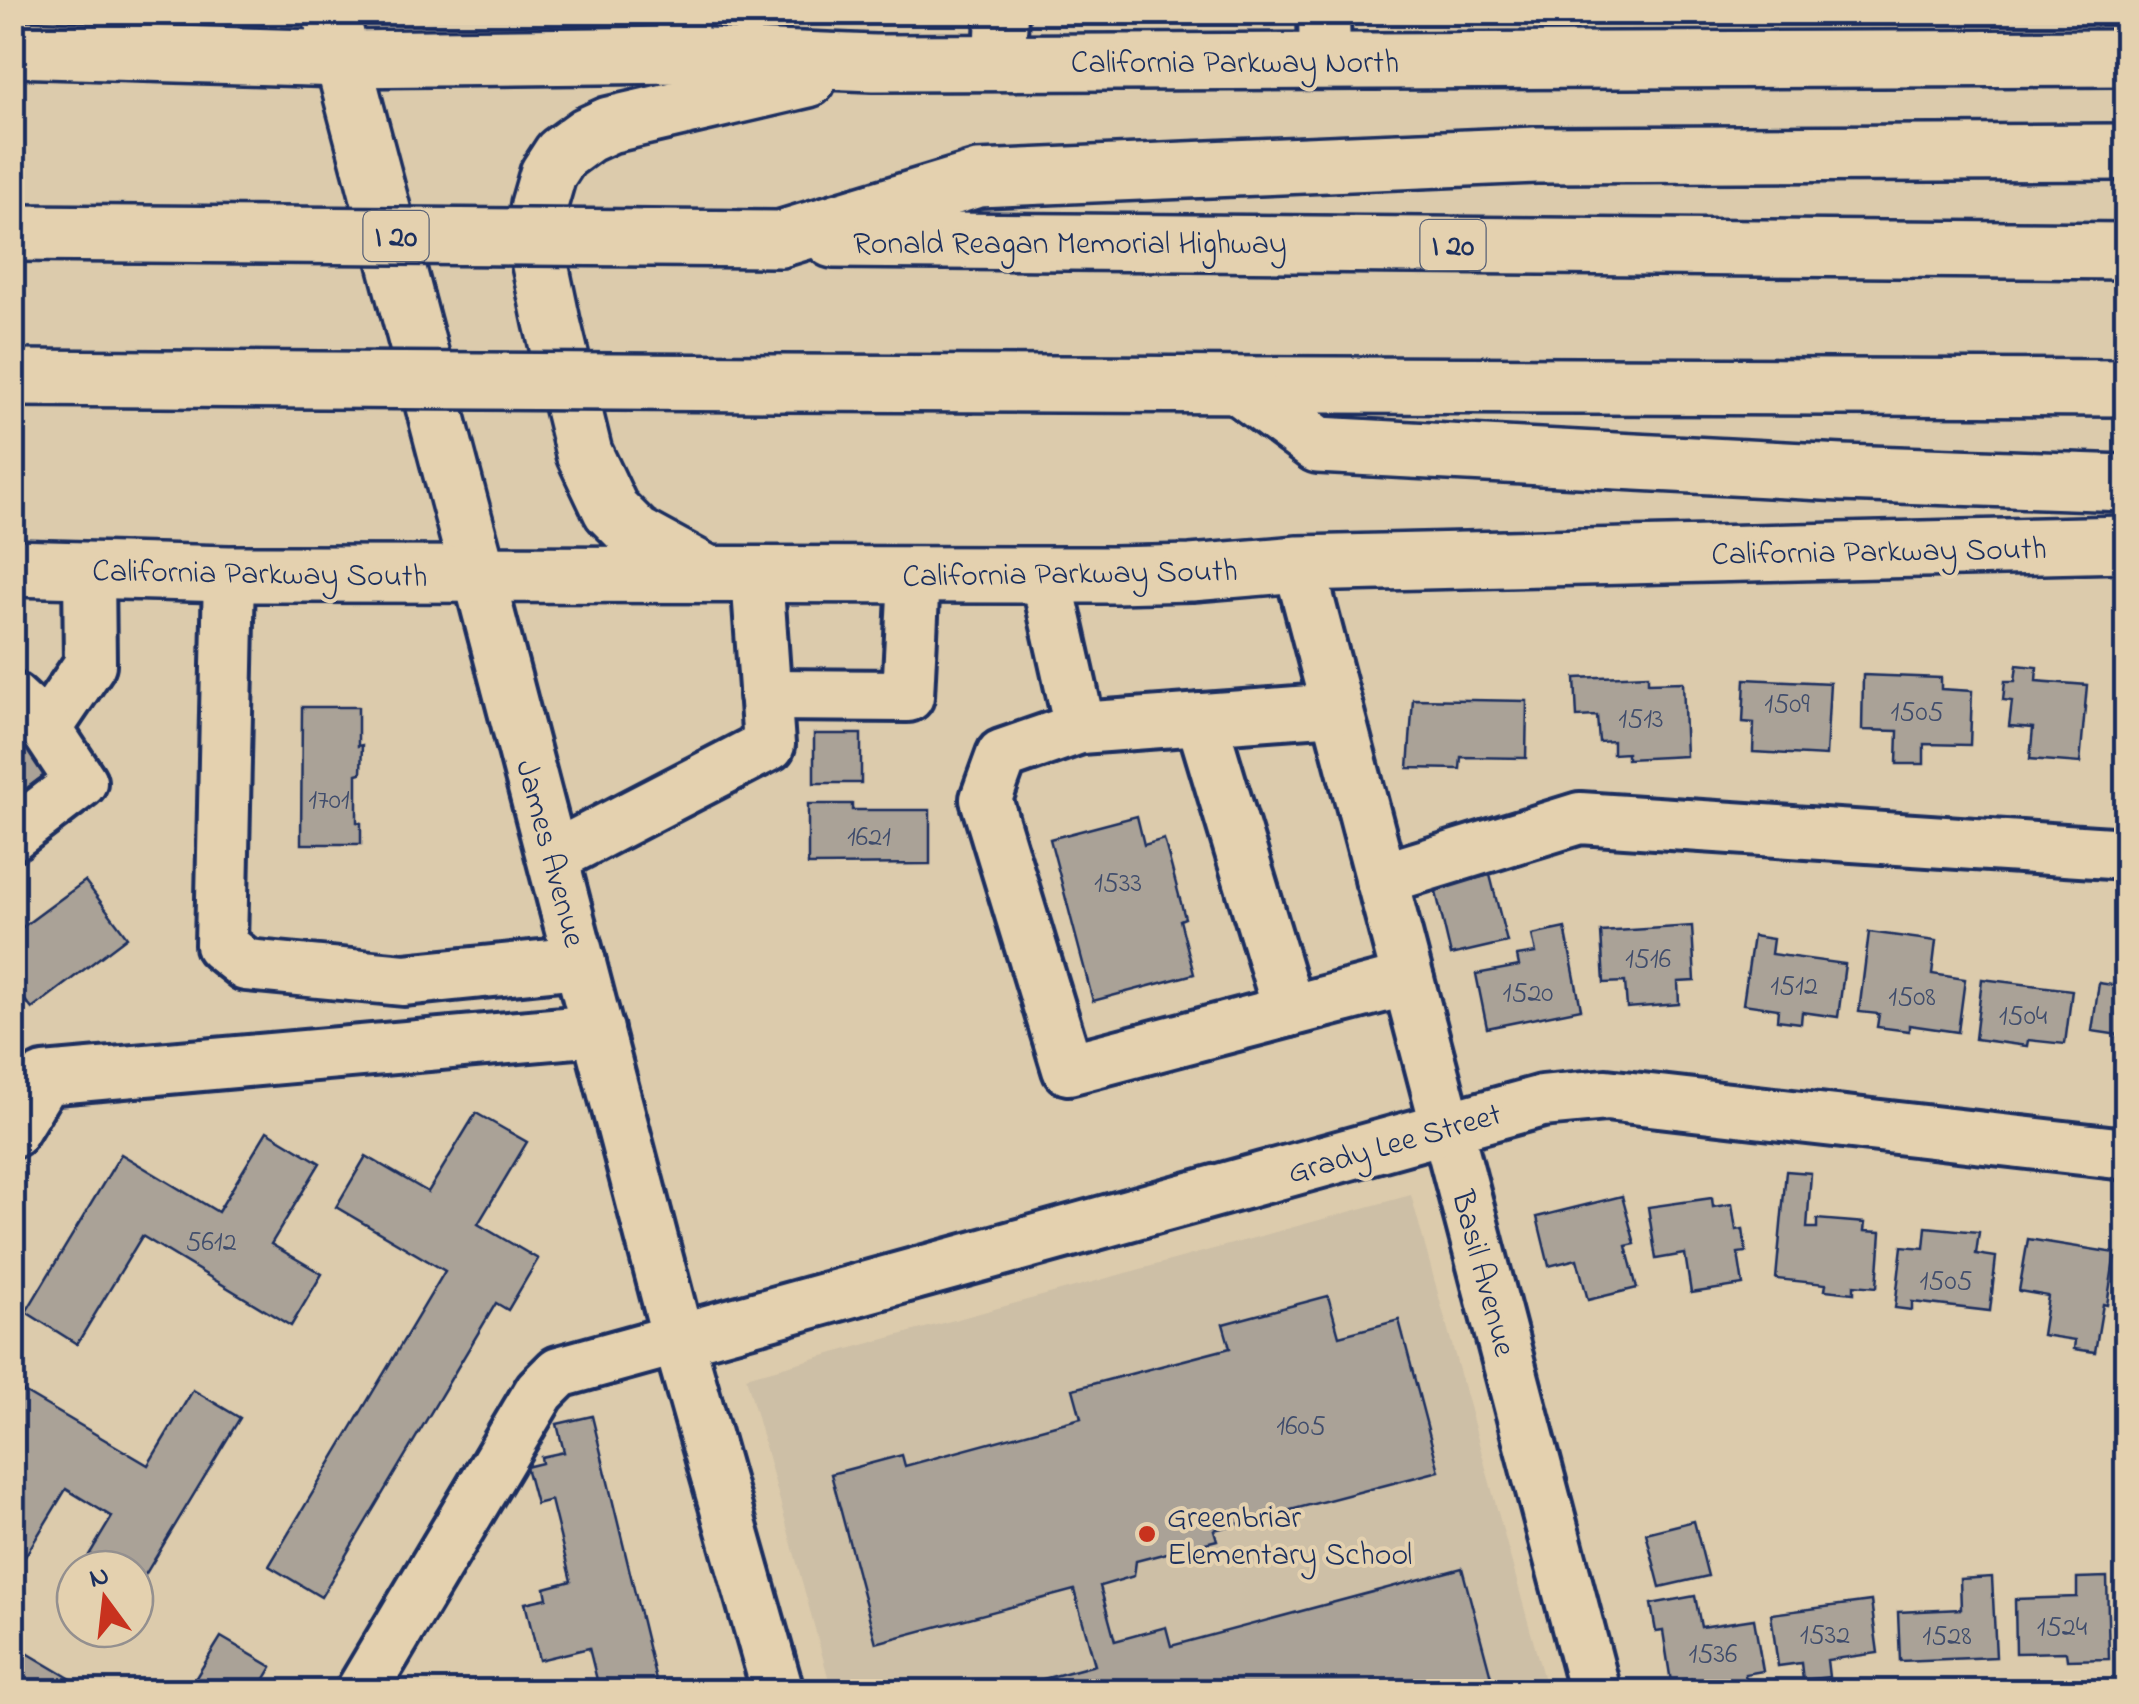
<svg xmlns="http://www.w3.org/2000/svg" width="2139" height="1704" viewBox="0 0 2139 1704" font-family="'Indie Flower',sans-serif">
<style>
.built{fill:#cdbfa6}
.building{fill:#aaa297;stroke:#1b2f5e;stroke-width:2.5}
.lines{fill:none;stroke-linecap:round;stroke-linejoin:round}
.minor-casing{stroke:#1b2f5e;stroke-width:58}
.major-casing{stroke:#1b2f5e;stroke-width:62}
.highway-casing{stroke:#1b2f5e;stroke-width:62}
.minor{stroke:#e4d1af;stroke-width:50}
.major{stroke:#e4d1af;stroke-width:55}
.highway{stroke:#e4d1af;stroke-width:55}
.highway-bridge-casing{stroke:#1b2f5e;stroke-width:62;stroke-linecap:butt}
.highway-bridge{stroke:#e4d1af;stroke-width:55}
.poi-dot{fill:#c8321e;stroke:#e4d1af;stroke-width:4}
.labels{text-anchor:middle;stroke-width:8;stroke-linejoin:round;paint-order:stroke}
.number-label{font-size:28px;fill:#3f4c6c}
.shield{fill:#e4d1af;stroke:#576076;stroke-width:2.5}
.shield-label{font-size:30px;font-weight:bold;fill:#1b2f5e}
.street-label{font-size:32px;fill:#1b2f5e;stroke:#e4d1af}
.poi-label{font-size:32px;fill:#1b2f5e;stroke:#e4d1af;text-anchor:start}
</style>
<rect width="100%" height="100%" fill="#dccbac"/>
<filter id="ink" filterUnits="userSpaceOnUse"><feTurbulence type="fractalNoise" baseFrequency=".01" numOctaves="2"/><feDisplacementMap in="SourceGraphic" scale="20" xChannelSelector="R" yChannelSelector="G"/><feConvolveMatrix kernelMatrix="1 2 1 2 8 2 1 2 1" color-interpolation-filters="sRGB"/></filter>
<g filter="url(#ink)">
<!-- built -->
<path class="built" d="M1411 1195 1547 1691H832L746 1377Z"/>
<!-- building -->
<g class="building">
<path d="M2017 665 2037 667 2036 681 2087 685 2080 763 2030 759 2033 728 2009 726 2012 701 2003 700 2005 681H2015Z"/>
<path d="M1648 675V683L1683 682 1686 756 1627 759V753L1613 754V741L1599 742 1597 716 1577 717 1575 678Z"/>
<path d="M1863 675 1941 678V689L1972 691 1970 745 1924 744V764H1897L1898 731 1862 730Z"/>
<path d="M1745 679 1830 683 1826 756 1753 752 1754 723 1743 722Z"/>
<path d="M1413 699 1527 701 1526 758 1461 757 1460 769 1408 768Z"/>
<path d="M302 707H358V746L362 745 361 773 357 774V822L361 823V844H301Z"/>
<path d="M12 729 47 773 12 799Z"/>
<rect x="814" y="734" width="47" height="49"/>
<path d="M808 804H852V810H930V864L808 865Z"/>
<path d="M1137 816 1144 845 1164 839 1185 918 1180 920 1194 974 1093 1001 1050 839Z"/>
<path d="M1490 875 1507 942 1451 955 1435 888Z"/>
<path d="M85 881 127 937 32 1009 12 984V935Z"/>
<path d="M1692 926 1695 981 1678 982 1679 1004 1627 1008 1625 982 1604 983 1601 932Z"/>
<path d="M1565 928 1581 1009 1487 1028 1476 974 1519 966 1517 956 1536 953 1532 935Z"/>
<path d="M1869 932 1936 941 1932 974 1965 979 1958 1032 1909 1025V1031L1877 1027 1879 1014 1859 1012Z"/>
<path d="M1753 936 1773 939 1771 954 1845 964 1838 1017 1802 1012 1801 1023 1777 1020 1778 1009 1743 1004Z"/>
<path d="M1982 979 2072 990 2065 1044 2028 1040 2027 1046 1975 1039Z"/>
<path d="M2099 983 2126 987V1036L2092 1031Z"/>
<path d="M476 1113 527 1142 478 1224 538 1259 508 1310 496 1303 321 1597 269 1566 445 1271 336 1207 366 1156 428 1192Z"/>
<path d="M267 1131 320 1163 271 1244 322 1274 291 1326 142 1236 77 1344 26 1312 121 1154 218 1212Z"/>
<path d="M1786 1171 1811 1173 1807 1228H1817V1219L1865 1223 1864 1231 1881 1232 1877 1287 1854 1285V1293L1825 1290 1826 1284 1776 1279Z"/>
<path d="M1622 1196 1635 1244 1626 1246 1637 1288 1588 1300 1577 1259 1549 1266 1537 1217Z"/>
<path d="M1712 1198 1713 1207 1732 1204 1736 1230 1743 1229 1746 1252 1738 1253 1743 1285 1691 1293 1685 1254 1656 1259 1648 1207Z"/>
<path d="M1926 1227 1979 1232 1976 1254 1996 1257 1990 1311 1912 1302V1310L1895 1308 1902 1246 1924 1248Z"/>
<path d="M2028 1239 2115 1253 2107 1305 2103 1304 2095 1352 2074 1349 2075 1340 2042 1335 2048 1296 2019 1291Z"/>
<path d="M1328 1296 1339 1336 1399 1320 1439 1471 1214 1530 1217 1540 1136 1561 1134 1576 1100 1586 1115 1641 1166 1627 1171 1646 1462 1568 1495 1692H995L1095 1665 1074 1590 876 1643 831 1474 902 1455 905 1466 1081 1418 1073 1389 1230 1348 1223 1324Z"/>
<path d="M12 1385 148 1465 193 1390 240 1418 139 1585 135 1582V1569H113L89 1555 112 1517 66 1489 12 1578V1459L15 1455 12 1454Z"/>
<path d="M592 1416 659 1692H600L589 1648 539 1660 525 1603 547 1598 545 1588 571 1581 551 1500 536 1504 526 1467 542 1463 541 1457 564 1452 557 1424Z"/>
<path d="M1694 1521 1708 1576 1660 1587 1646 1533Z"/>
<path d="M1992 1577 1996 1657 1900 1661 1898 1612 1961 1609 1960 1579Z"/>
<path d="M2107 1577 2109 1659 2067 1660 2066 1652 2016 1653 2015 1599 2077 1597V1578Z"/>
<path d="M1695 1596 1701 1627 1754 1619 1763 1671 1745 1674 1748 1692H1693L1691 1679 1671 1682 1663 1631 1656 1632 1651 1604Z"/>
<path d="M1871 1601 1878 1653 1827 1660 1829 1677 1803 1680 1801 1663 1778 1666 1771 1614Z"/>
<path d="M221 1637 272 1667 257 1692H187Z"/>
<path d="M12 1644 93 1692H12Z"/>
</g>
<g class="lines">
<defs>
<g id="minor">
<path d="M1324 12 1325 61"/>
<path d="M681 55 683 12"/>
<path d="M1000 62 1002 12"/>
<path d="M1299 564 1595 1692"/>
<path d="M478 573 678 1339 778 1692"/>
<path d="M229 574 221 945 246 965 404 980 580 962"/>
<path d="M1046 576 1080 728 1002 755 986 799 1068 1069 1408 980"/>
<path d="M765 695 908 696 914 576"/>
<path d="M12 698 46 729 90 664 89 570"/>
<path d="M1201 719 1289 1011"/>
<path d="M1080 728 1337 709"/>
<path d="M12 835 81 782 46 729"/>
<path d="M553 857 769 745 757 575"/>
<path d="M1381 879 1580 818 2126 854"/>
<path d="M12 1132 44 1079 598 1030"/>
<path d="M361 1692 540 1391 559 1372 1542 1101 1606 1095 2126 1154"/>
</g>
<g id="major">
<path d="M330 12 478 573"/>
<path d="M12 49 343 59 681 55 874 63 2126 58"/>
<path d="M12 568 229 574 1114 575 1191 573 1299 564 2126 544"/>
<path d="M702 571 636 535 611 510 584 453 552 322 534 236 539 205 548 174 561 154 587 135 609 125 808 79"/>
</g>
<g id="highway">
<path d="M780 239 978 179 1536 155 2126 152"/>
<path d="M833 240 2126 251"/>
<path d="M777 383 2126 388"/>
<path d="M1239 386 1318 445 1842 473 2126 483"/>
</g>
</defs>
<!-- minor casing -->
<use href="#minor" class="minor-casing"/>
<!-- major casing -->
<use href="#major" class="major-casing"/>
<!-- highway casing -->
<use href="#highway" class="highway-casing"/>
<!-- minor -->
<use href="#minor" class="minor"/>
<!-- major -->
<use href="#major" class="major"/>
<!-- highway -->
<use href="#highway" class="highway"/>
<defs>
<g id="highway-bridge">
<path d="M12 233 780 239"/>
<path d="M12 378 777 383"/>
</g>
</defs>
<!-- highway-bridge casing -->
<use href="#highway-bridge" class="highway-bridge-casing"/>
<!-- highway-bridge -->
<use href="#highway-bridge" class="highway-bridge"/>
</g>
</g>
<!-- markers -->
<circle class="poi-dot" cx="1147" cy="1534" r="10"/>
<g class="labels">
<!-- number labels -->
<g class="number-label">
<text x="1787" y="712">1509</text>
<text x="1917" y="720">1505</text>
<text x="1641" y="727">1513</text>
<text x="329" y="808">1701</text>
<text x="869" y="845">1621</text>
<text x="1118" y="891">1533</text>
<text x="1648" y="967">1516</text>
<text x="1794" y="994">1512</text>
<text x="1528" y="1001">1520</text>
<text x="1912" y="1005">1508</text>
<text x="2023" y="1024">1504</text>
<text x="211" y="1250">5612</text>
<text x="1946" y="1289">1505</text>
<text x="1301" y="1434">1605</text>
<text x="2062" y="1635">1524</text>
<text x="1825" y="1643">1532</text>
<text x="1947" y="1644">1528</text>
<text x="1713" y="1662">1536</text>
</g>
<!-- shield labels -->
<g class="shield">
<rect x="363.5" y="211" width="65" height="50" rx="8"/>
<rect x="1420.5" y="220" width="65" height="50" rx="8"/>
</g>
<g class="shield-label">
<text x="396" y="246">I 20</text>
<text x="1453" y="255">I 20</text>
</g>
<!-- street labels -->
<g class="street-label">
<text x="1235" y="72">California Parkway North</text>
<text x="1070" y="253">Ronald Reagan Memorial Highway</text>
<text transform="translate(1879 550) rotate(-1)" y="11">California Parkway South</text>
<text transform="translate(260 572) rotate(1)" y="11">California Parkway South</text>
<text transform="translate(1070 572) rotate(-1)" y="11">California Parkway South</text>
<text transform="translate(552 853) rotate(75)" y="11">James Avenue</text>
<text transform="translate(1394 1142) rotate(-16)" y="11">Grady Lee Street</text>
<text transform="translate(1485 1273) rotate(75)" y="11">Basil Avenue</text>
</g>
<!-- poi labels -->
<g class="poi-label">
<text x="1167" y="1527">Greenbriar<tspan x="1167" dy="37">Elementary School</tspan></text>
</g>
</g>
<!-- margin -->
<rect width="2139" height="1704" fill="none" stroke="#e4d1af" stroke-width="50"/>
<rect x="25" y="25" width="2089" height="1654" fill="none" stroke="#1b2f5e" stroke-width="4" filter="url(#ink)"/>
<!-- north arrow -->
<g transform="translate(105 1599) rotate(345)"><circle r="48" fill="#e4d1af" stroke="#94908f" stroke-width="2.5"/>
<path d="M0-8L18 38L0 25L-18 38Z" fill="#c8321e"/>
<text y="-15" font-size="28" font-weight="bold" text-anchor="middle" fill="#1b2f5e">N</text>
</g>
</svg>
